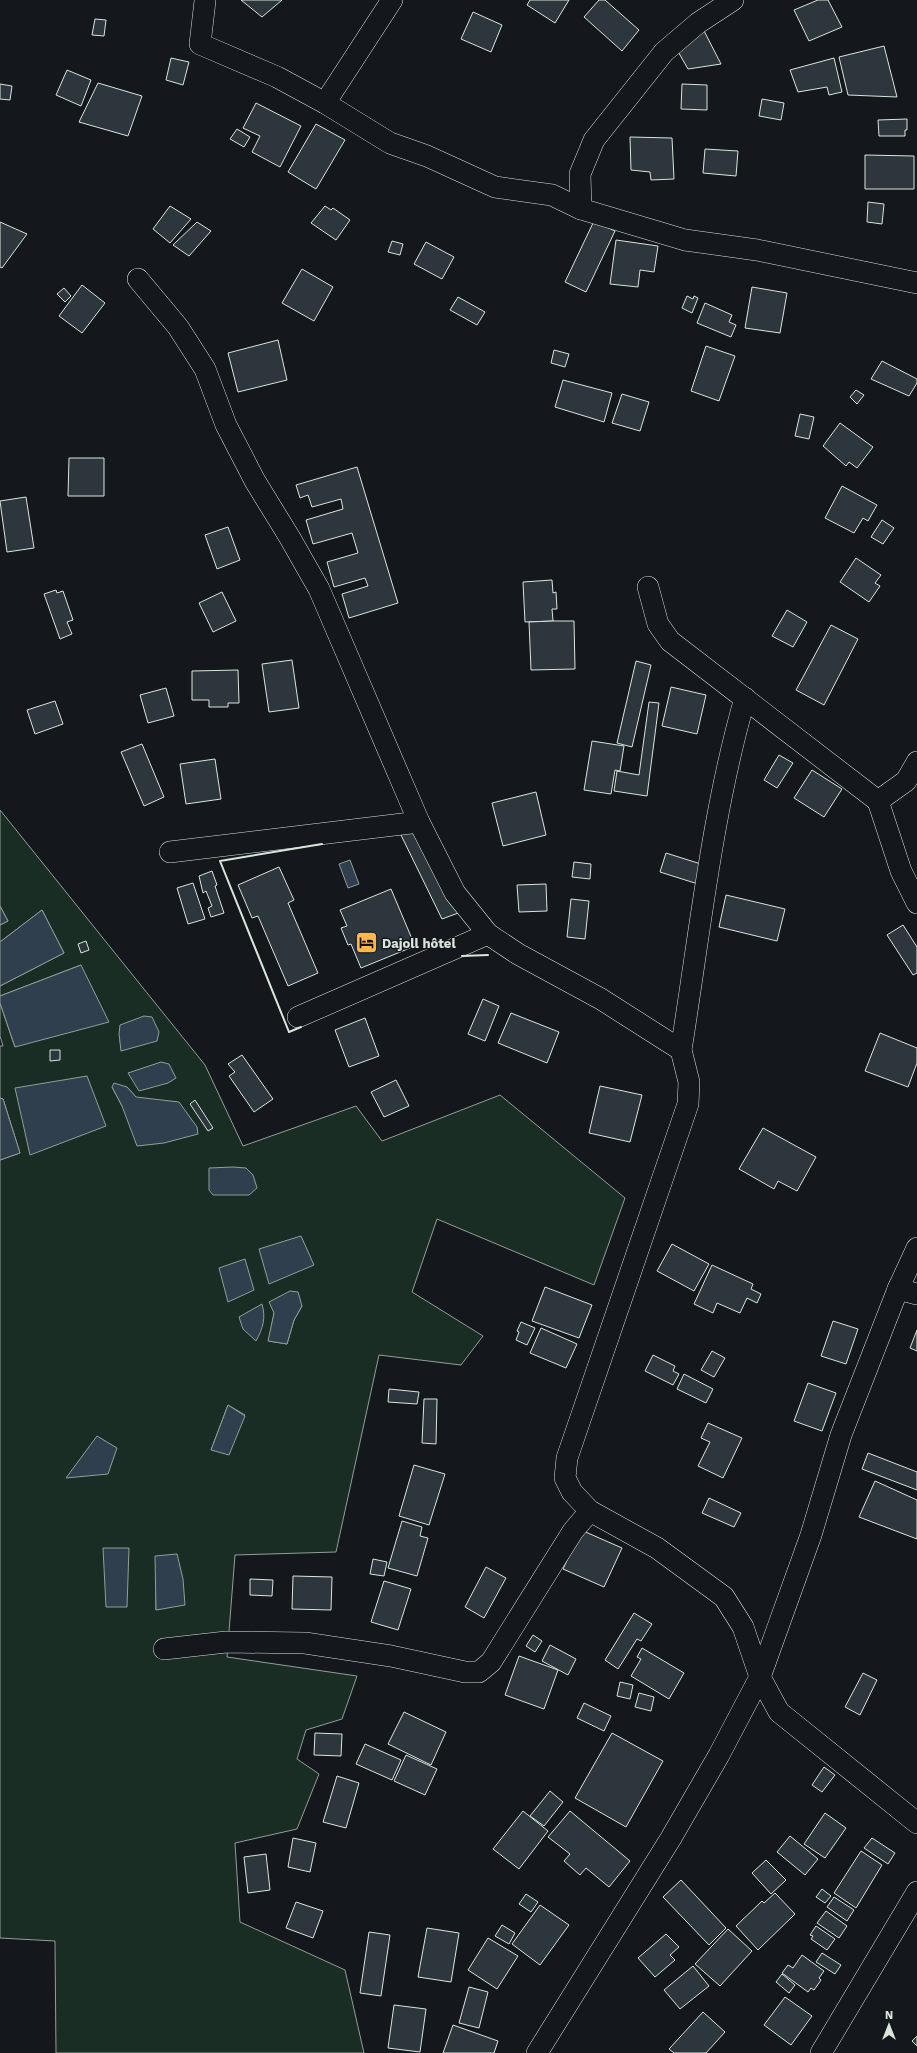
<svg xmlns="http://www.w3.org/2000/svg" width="917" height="2053" viewBox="0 0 917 2053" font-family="'Work Sans',sans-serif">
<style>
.green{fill:#1a2d24;stroke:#939e99;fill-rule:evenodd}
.water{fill:#2f3f4d;stroke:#939e99}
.building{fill:#2c363c;stroke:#d8e6dc}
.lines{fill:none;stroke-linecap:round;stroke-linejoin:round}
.minor-casing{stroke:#d8e6dc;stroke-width:22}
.minor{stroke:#14181c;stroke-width:21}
.wall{stroke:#d8e6dc;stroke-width:2}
.labels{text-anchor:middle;stroke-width:3;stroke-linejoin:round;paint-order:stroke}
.poi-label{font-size:13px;font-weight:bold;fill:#d8e6dc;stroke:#14181c;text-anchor:start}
</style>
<rect width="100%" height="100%" fill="#14181c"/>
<!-- green -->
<path class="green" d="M0 810 205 1065 243 1146 356 1106 382 1141 500 1095 625 1198 594 1285 437 1219 412 1292 483 1336 461 1365 379 1355 336 1552 235 1555 227 1657 357 1676 342 1719 306 1730 297 1759 319 1774 297 1829 235 1843 240 1922 345 1970 364 2053H56L55 1941 0 1938V1160L20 1153 3 1099 0 1098V1046H3L0 1036V1003L15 1047 81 965 0 996V986L64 953 42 910 0 942V925L8 921 0 906ZM112 1087H127L136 1097 122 1106ZM302 1306 294 1320 287 1344 269 1341 274 1313ZM228 1405 245 1415 211 1450ZM177 1554 156 1610V1589Z"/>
<!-- water -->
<g class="water">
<path d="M350 860 359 884 348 888 339 864Z"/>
<path d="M0 906 8 921 0 925Z"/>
<path d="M42 910 64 953 0 986V942Z"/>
<path d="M81 965 109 1022 15 1047 0 1003V996Z"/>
<path d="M144 1016 152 1017 159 1032 157 1041 121 1051 119 1034 120 1025Z"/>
<path d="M161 1062 169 1064 176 1078 168 1083 139 1091 128 1073Z"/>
<path d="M87 1076 106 1126 30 1155 15 1088Z"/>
<path d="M114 1083 127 1087 136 1097 179 1102 197 1127 198 1134 164 1143 137 1146 122 1106 112 1087Z"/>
<path d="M0 1098 3 1099 20 1153 0 1160Z"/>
<path d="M233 1167 246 1168 253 1175 257 1188 249 1195H213L209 1190V1168Z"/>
<path d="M301 1236 314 1265 269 1284 259 1249Z"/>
<path d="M245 1259 254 1290 228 1302 219 1268Z"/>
<path d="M290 1291 298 1292 302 1306 294 1320 287 1344 268 1341 274 1313 269 1302Z"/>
<path d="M262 1304C266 1318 263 1328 256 1341L243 1329 239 1317Z"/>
<path d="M228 1405 245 1416 229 1455 211 1450Z"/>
<path d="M97 1436 117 1448 108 1474 66 1478Z"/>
<path d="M103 1548H129L127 1607H106Z"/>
<path d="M177 1554 183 1579 185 1605 156 1610 155 1556Z"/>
</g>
<!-- building -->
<g class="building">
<path d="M241 0H282L262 17Z"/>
<path d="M530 0H569L555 23 527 5Z"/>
<path d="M599 0H605L639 30 622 51 584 17Z"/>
<path d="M818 0H828L842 27 809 41 794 10Z"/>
<path d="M473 12 502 25 491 52 461 39Z"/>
<path d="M95 19 106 20 104 36 92 35Z"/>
<path d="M701 25 721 64 688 69 676 48Z"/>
<path d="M884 46 897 97 848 95 839 57Z"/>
<path d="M171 58 189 62 183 85 166 80Z"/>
<path d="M834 58 842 92 829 95 827 87 798 92 790 70Z"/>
<path d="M67 70 91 80 81 106 56 95Z"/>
<path d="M98 83 142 96 128 136 79 122Z"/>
<path d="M0 84 12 86 10 100 0 99Z"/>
<path d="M682 84 707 85V110L681 109Z"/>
<path d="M762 99 784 103 781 120 759 116Z"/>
<path d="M256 103 301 126 280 167 252 152 260 136 243 128Z"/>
<path d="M907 119V130H905V136H879L878 120Z"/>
<path d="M316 124 345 140 316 189 288 172Z"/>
<path d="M237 129 250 137 244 147 230 139Z"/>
<path d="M630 137 672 138 674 179 651 180 650 172 631 170Z"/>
<path d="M705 149 738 151 736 176 703 173Z"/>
<path d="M865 155 914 156V189H865Z"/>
<path d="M868 202 884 204 882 224 867 222Z"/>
<path d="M170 206 191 219 170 243 153 229Z"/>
<path d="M325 206 331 210 333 208 350 220 336 240 311 223Z"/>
<path d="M594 221 615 231 586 292 565 282Z"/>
<path d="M0 222 27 234 2 268 0 267Z"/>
<path d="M197 222 211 231 189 256 173 245Z"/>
<path d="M616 240 658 246 654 272 640 270 638 287 610 284Z"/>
<path d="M392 241 403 244 400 255 388 252Z"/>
<path d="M426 242 454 257 442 279 414 264Z"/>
<path d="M302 269 333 287 314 321 282 303Z"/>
<path d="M82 285 105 303 82 333 59 316Z"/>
<path d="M752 287 787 293 780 333 745 328Z"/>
<path d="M64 288 71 296 65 302 57 294Z"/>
<path d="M687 296 693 299 694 296 698 298 692 313 682 308Z"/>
<path d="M458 297 485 312 477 325 450 310Z"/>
<path d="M705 303 732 315 729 322 736 325 731 337 697 323Z"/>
<path d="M278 340 287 380 238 392 228 353Z"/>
<path d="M706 346 735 356 719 401 691 391Z"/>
<path d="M554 350 569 354 565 367 551 363Z"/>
<path d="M882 361 917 379V383L909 396 871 379Z"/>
<path d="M563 380 612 393 604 422 555 407Z"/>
<path d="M856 390 864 395 857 404 850 397Z"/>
<path d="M622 394 649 402 640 431 612 423Z"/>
<path d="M800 414 814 417 809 439 795 436Z"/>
<path d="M840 423 873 447 857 468 849 462 846 466 823 446Z"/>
<path d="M69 458H104V496H68Z"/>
<path d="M357 467 398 603 349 618 342 594 368 586 365 578 334 587 327 562 358 553 352 533 313 544 306 520 343 509 341 499 312 507 308 495 300 498 296 485Z"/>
<path d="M842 486 877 505 868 521 863 518 854 533 825 518Z"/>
<path d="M26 497 34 548 7 552 0 501Z"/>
<path d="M882 520 894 528 883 544 871 537Z"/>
<path d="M228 527 240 560 217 569 205 535Z"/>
<path d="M856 558 881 575 875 583 880 586 869 602 840 582Z"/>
<path d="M552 580 553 593 556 592 557 609H552L553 621 525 622 523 582Z"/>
<path d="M56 590 57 593 63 591 73 620 67 622 72 634 60 639 44 594Z"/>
<path d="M222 592 236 621 213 632 199 603Z"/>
<path d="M787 610 807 622 793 647 772 636Z"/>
<path d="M553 621H574L575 669 531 670 529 622Z"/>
<path d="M831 625 858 639 824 705 796 690Z"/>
<path d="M292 660 299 708 269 712 262 664Z"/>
<path d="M636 661 651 665 632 747 617 743Z"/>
<path d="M238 670 239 703H228V707H209V700H192V671Z"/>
<path d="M671 687 706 695 697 734 662 726Z"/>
<path d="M166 688 174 716 148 723 140 695Z"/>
<path d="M55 701 63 724 35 734 27 710Z"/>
<path d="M649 702 659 703 647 796 614 791 617 771 639 775Z"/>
<path d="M592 741 624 746 620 771 615 770 611 794 584 790Z"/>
<path d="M142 744 164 797 144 806 121 752Z"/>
<path d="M779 755 793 763 777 788 764 780Z"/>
<path d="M215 759 221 799 186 804 180 764Z"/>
<path d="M812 770 842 789 824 817 794 798Z"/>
<path d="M536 792 546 835 503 846 492 803Z"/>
<path d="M399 831 414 834 461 912 442 919Z"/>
<path d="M666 853 704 865 698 884 660 872Z"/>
<path d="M574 862 591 864 590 879 572 877Z"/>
<path d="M279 867 294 900 288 903 318 973 288 986 258 916 252 918 238 885Z"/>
<path d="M212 871 217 885 215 886 224 913 211 917 208 908 212 906 206 891 203 893 199 876Z"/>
<path d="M193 883 205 919 188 924 177 888Z"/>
<path d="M546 884 547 911 519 912 517 885Z"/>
<path d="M391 889 415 946 361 968 351 944 348 945 341 928 347 926 340 910Z"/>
<path d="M726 895 785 909 777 941 719 927Z"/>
<path d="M571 899 589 901 585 939 567 937Z"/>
<path d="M903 925 917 947V973L913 975 887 935Z"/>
<path d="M86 941 89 950 81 953 78 944Z"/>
<path d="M483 999 499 1006 485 1041 468 1034Z"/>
<path d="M511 1013 559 1032 547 1063 498 1043Z"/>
<path d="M365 1018 379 1056 349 1067 335 1030Z"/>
<path d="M880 1033 917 1048V1063L908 1087 865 1071Z"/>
<path d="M50 1050H60V1060L50 1061Z"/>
<path d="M242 1055 273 1099 254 1112 229 1076 235 1072 228 1064Z"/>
<path d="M396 1080 409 1106 384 1117 371 1092Z"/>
<path d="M600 1086 642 1095 630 1142 589 1133Z"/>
<path d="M195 1100 213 1128 208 1131 190 1104Z"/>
<path d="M763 1128 816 1157 797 1191 778 1181 774 1189 739 1169Z"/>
<path d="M672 1244 709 1264 694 1291 657 1271Z"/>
<path d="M712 1265 753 1284 751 1289 761 1294 757 1303 747 1298 740 1313 717 1303 713 1313 694 1304Z"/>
<path d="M545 1287 592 1305 579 1338 532 1321Z"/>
<path d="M833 1321 858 1329 846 1364 821 1356Z"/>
<path d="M521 1322 535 1328 527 1345 516 1340 519 1332 517 1331Z"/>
<path d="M541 1328 577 1344 566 1368 530 1353Z"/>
<path d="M917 1330V1351L910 1348Z"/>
<path d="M712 1351 725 1358 714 1377 701 1370Z"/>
<path d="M653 1355 675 1366 673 1371 679 1374 673 1385 645 1371Z"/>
<path d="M684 1374 713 1389 706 1403 677 1389Z"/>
<path d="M808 1383 836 1393 822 1431 794 1421Z"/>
<path d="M389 1389 419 1392 417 1404 388 1402Z"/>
<path d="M424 1399H437L436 1444 422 1443Z"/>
<path d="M708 1423 742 1438 723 1478 698 1466 710 1442 701 1438Z"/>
<path d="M868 1453 917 1472V1490L862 1469Z"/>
<path d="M414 1465 445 1474 429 1525 399 1516Z"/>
<path d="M875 1481 917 1500V1539L859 1517Z"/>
<path d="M709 1498 741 1513 734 1527 702 1513Z"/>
<path d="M402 1521 422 1527 420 1536 428 1538 417 1576 388 1568Z"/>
<path d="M581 1530 622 1548 604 1587 563 1569Z"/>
<path d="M373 1559 387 1562 384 1576 370 1574Z"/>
<path d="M486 1567 506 1578 484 1618 465 1607Z"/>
<path d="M293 1576 332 1577 331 1610 292 1609Z"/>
<path d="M250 1579 273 1580 272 1596 250 1595Z"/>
<path d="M384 1581 411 1589 398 1630 371 1622Z"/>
<path d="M634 1613 652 1624 641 1641 637 1639 618 1669 605 1660Z"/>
<path d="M533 1635 542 1641 535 1652 526 1646Z"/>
<path d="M550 1645 576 1659 568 1675 542 1661Z"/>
<path d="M642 1648 684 1673 669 1699 631 1676 641 1659 637 1657Z"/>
<path d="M519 1656 558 1670 544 1709 505 1695Z"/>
<path d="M863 1673 877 1680 860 1715 845 1707Z"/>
<path d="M620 1682 633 1685 630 1699 617 1696Z"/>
<path d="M639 1693 654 1697 651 1711 635 1707Z"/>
<path d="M584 1703 611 1716 604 1731 577 1718Z"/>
<path d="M404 1712 446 1732 431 1765 388 1744Z"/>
<path d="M315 1733 342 1734 341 1756 314 1755Z"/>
<path d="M612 1733 663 1761 626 1827 575 1798Z"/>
<path d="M365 1744 401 1760 392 1780 356 1764Z"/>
<path d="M406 1755 437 1769 425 1795 394 1781Z"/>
<path d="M824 1767 835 1775 822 1792 812 1785Z"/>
<path d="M337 1776 359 1783 346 1828 323 1822Z"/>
<path d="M550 1791 563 1802 544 1826 530 1816Z"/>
<path d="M523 1811 548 1831 519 1869 493 1849Z"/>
<path d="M570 1811 630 1861 609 1887 586 1868 580 1875 564 1861 570 1854 548 1837Z"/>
<path d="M825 1813 846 1828 825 1858 804 1844Z"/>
<path d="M790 1836 818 1859 805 1875 777 1852Z"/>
<path d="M293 1838 316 1843 310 1872 288 1867Z"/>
<path d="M872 1838 895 1853 888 1864 864 1848Z"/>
<path d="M861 1851 882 1865 856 1908 834 1893Z"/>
<path d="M266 1854 270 1890 248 1893 244 1857Z"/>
<path d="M766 1860 786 1880 771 1894 752 1873Z"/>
<path d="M681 1880 726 1928 709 1945 663 1897Z"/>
<path d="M822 1889 831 1896 825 1903 816 1897Z"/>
<path d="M775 1893 795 1914 758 1950 736 1926 762 1901 764 1903Z"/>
<path d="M526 1894 538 1902 531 1912 519 1904Z"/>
<path d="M834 1897 854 1910 847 1921 827 1907Z"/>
<path d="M296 1902 323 1911 313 1938 286 1928Z"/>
<path d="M540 1905 569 1925 540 1965 512 1944Z"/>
<path d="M826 1911 847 1926 839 1938 817 1923Z"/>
<path d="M502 1925 515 1933 509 1944 495 1936Z"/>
<path d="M816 1926 835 1939 827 1950 811 1939 813 1936 810 1935Z"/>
<path d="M427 1928 459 1933 451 1982 418 1977Z"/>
<path d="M728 1929 752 1951 720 1986 695 1964Z"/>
<path d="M369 1932 390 1935 381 1996 360 1993Z"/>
<path d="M666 1934 679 1947 670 1955 675 1960 655 1977 638 1958Z"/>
<path d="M488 1938 518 1956 497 1989 468 1970Z"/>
<path d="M822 1953 841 1965 835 1974 816 1962Z"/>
<path d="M802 1955 824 1971 819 1978 821 1980 814 1990 811 1988 808 1992 782 1973 788 1965 793 1968Z"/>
<path d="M693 1966 709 1986 680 2009 664 1990Z"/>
<path d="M782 1974 795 1985 789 1993 776 1982Z"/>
<path d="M469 1987 488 1992 479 2028 459 2023Z"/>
<path d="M785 1997 812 2016 791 2045 764 2025Z"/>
<path d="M394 2005 426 2009 420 2052 388 2048Z"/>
<path d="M703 2012 725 2032 706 2053H674L669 2049Z"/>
<path d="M453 2025 498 2041 494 2053H443Z"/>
<path d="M917 2036V2046L912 2041Z"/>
</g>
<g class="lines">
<defs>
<g id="minor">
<path d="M733 0 698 23 664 52 594 140 580 174 581 209 685 240 757 250 917 283"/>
<path d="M205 1 200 44 277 77 325 103 390 143 427 156 495 187 552 195 581 209"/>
<path d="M325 103 392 0"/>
<path d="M138 279 178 327 205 369 226 425 255 481 290 538 319 589 419 822 455 893 488 934 518 954 601 999 681 1050"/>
<path d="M648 587 658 624 670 641 878 801 906 781 917 762"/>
<path d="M745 698C712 813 700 932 681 1050L689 1082 688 1104 567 1458 565 1478 572 1492 590 1511 657 1548 724 1597 743 1627 760 1677 779 1712 917 1823"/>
<path d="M878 801 901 871 917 903"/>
<path d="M170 852 419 822"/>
<path d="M298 1017 488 934"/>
<path d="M898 1289 917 1294"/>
<path d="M164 1649 226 1642 305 1643 391 1656 465 1672H479L491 1662 573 1531 590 1511"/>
<path d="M537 2053 671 1838 719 1755 760 1677 811 1535 841 1435 898 1289 917 1248"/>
<path d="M821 2053 917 1892"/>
</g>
</defs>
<!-- minor casing -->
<use href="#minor" class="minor-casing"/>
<!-- minor -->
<use href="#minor" class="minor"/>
<!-- wall -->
<g class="wall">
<path d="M462 956 488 955"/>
<path d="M301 1027 289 1032 220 861 322 844"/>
</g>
</g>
<!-- icons -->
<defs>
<symbol id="hotel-square" viewBox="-11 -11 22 22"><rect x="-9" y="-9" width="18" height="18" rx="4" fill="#ffb74d" stroke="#14181c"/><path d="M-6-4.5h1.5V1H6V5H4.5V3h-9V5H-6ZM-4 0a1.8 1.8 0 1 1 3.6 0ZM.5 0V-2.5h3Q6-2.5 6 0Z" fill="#111"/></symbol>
</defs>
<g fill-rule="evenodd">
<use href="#hotel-square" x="354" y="930" width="25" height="25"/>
</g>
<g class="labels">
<!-- poi labels -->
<g class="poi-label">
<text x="382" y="948">Dajoll hôtel</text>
</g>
</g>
<!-- north arrow -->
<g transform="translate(889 2025)" stroke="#14181c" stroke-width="3" paint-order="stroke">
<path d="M0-3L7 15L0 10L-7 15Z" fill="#d8e6dc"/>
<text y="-6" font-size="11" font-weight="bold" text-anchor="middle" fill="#d8e6dc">N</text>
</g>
</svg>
